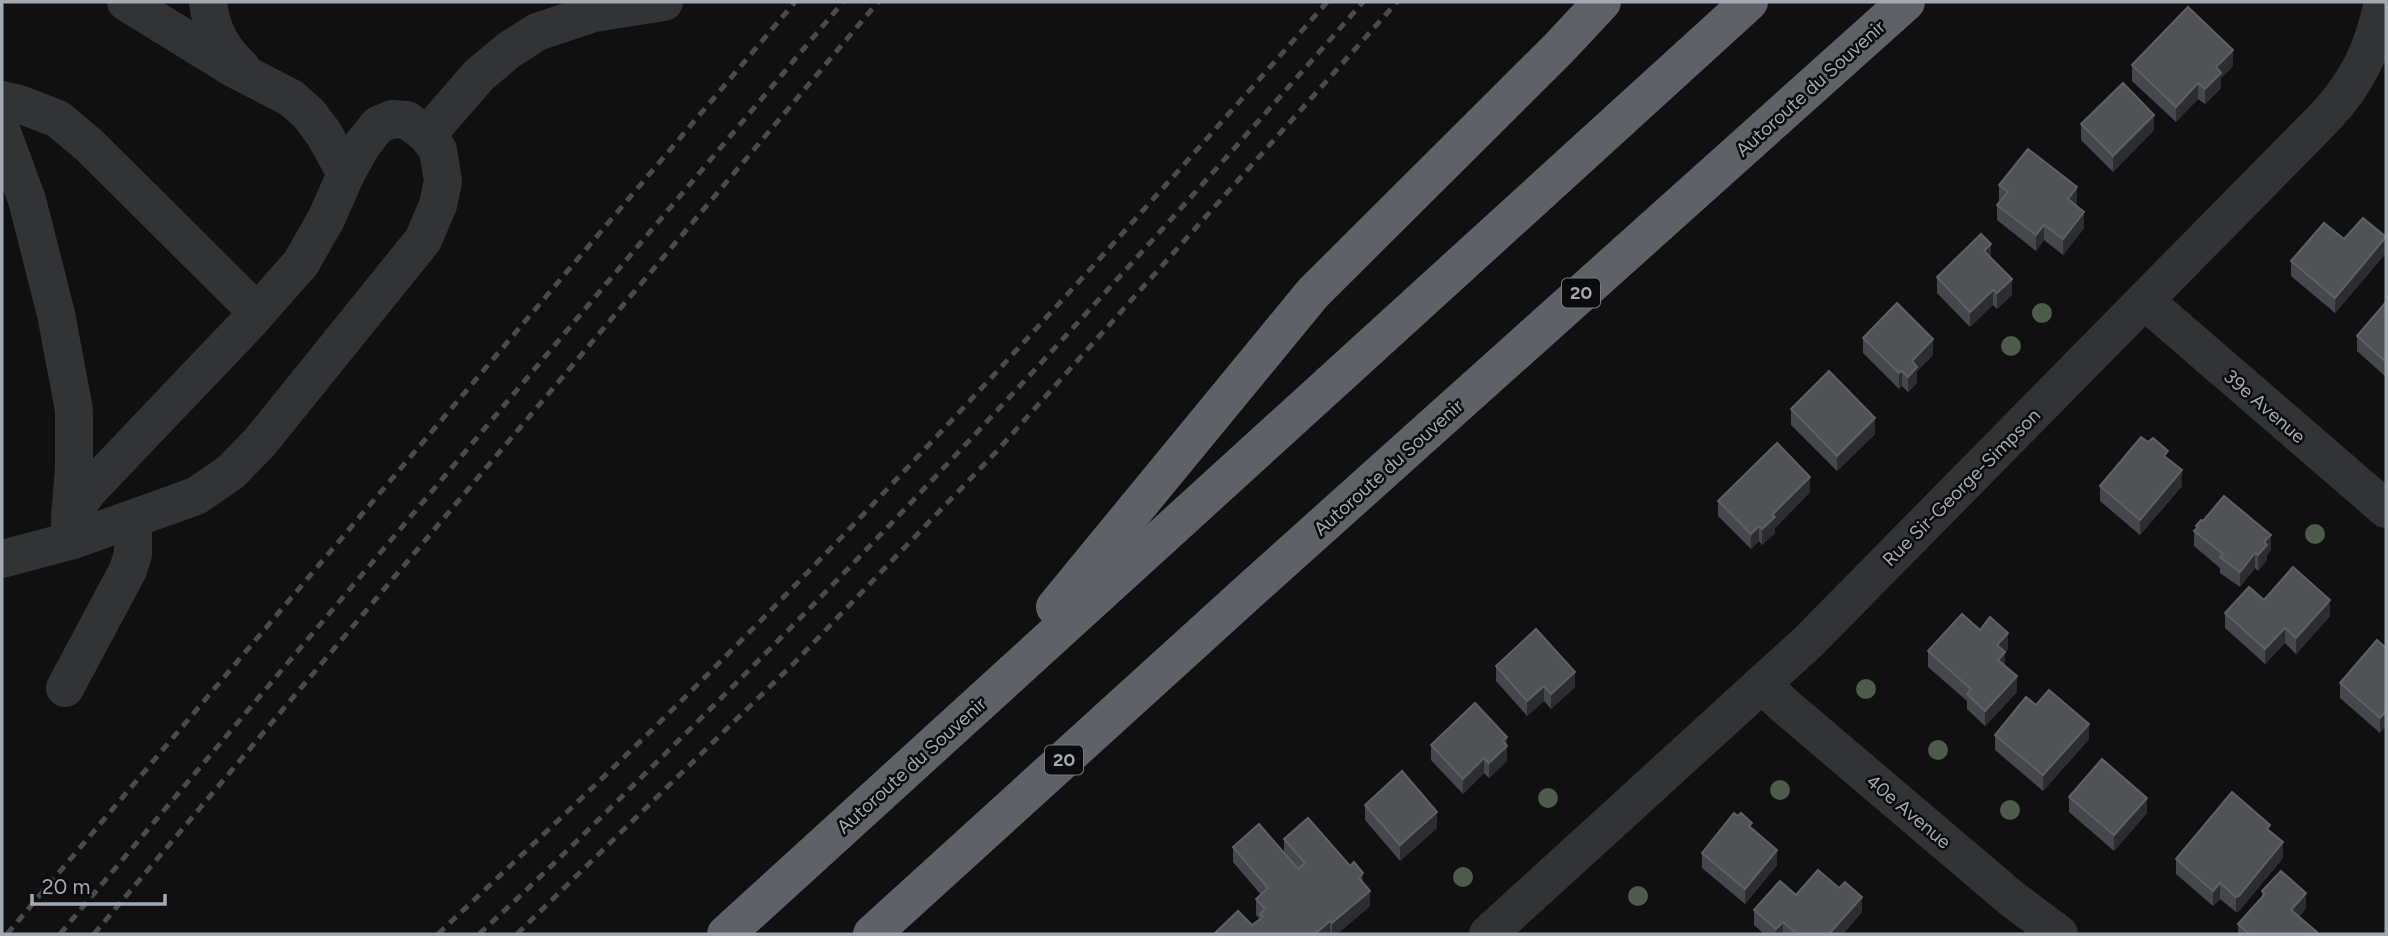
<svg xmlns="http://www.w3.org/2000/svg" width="2388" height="936" viewBox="0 0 2388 936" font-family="Figtree,sans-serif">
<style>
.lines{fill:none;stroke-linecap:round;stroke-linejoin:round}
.minor{stroke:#313335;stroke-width:38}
.highway{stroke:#5e6166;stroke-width:38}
.rail{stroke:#484b4e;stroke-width:5;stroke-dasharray:9 7;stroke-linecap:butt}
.tree{fill:#4d5b4b}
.wall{fill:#46474c}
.shaded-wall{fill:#2c2d30}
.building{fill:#505256;stroke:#5d6064;stroke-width:2}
.labels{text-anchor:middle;stroke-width:5;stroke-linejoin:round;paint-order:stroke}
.shield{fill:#0b0b0c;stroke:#757a7f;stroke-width:2}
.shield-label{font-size:18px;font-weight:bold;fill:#a2a9b0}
.street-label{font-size:19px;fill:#a2a9b0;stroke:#0b0b0c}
</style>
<rect width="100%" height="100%" fill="#101011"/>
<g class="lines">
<!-- minor -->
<g class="minor">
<path d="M126 2 233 68 291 98 309 114 324 134 346 174"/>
<path d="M208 2C211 29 221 49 241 67"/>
<path d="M2 100 19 104 58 119 90 146 257 312"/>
<path d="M2 132 27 200 56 314 74 410V470L70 516"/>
<path d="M427 135 479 75 509 50 537 32 594 13 664 2"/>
<path d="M2145 301 2386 509"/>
<path d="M2 559 70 541 196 496 231 472 260 442 423 240 438 205 443 181 438 150 427 135 407 120 392 119 378 125 362 145 346 174 326 219 301 263 249 322 88 491 70 516V541"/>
<path d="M1762 684 1785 706 2011 898 2059 934"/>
<path d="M65 688 128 570 133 554V519"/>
<path d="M1488 934 1808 642 2325 117C2358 82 2373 49 2383 2"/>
</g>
<!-- highway -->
<g class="highway">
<path d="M1055 607 1313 293 1559 48 1602 2"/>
<path d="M726 934 1749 2"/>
<path d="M872 934 1256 585 1906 2"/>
</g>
<!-- rail -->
<g class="rail">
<path d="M7 934 795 2"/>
<path d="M60 934 843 2"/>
<path d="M94 934 878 2"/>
<path d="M438 934C529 848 620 763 708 674 923 458 1127 231 1327 2"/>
<path d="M479 934C547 872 612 806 678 741 917 505 1142 255 1363 2"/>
<path d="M517 934 795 662 996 452 1397 2"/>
</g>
</g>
<!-- trees -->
<g class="tree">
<circle cx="2042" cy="313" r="10"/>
<circle cx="2011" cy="346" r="10"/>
<circle cx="2315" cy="534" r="10"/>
<circle cx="1866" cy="689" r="10"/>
<circle cx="1938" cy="750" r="10"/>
<circle cx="1780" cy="790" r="10"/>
<circle cx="1548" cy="798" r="10"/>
<circle cx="2010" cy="810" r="10"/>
<circle cx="1463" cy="877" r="10"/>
<circle cx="1638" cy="896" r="10"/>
</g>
<!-- wall -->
<g class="wall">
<path d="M2132 65 2233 66 2221 78V88L2205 104 2198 99 2176 122 2132 81Z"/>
<path d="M2081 124 2154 130 2113 172 2081 140Z"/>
<path d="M1999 185 2077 203 2076 205 2084 228 2063 255 2044 240 2036 251 1997 220V205L2000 201 1999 200Z"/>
<path d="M2344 239 2386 253 2335 313 2291 276V261Z"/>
<path d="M1991 258 2012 295 1997 309 1993 305 1970 327 1937 293V277Z"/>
<path d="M2386 302V377L2357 351V336Z"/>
<path d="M1863 338 1933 355 1917 371V383L1908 392 1902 386 1899 389 1863 353Z"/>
<path d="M1791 409 1875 434 1837 471 1791 425Z"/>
<path d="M2168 459 2182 486 2140 535 2100 501V486Z"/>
<path d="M1810 492 1775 528V533L1762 545 1759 541 1751 549 1718 516V501Z"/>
<path d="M2196 526 2271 550 2267 555V560L2258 571 2255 568 2240 587 2220 573V568L2194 546V531L2196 529Z"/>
<path d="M2264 600 2330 616 2296 654 2285 643 2265 664 2225 628V613Z"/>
<path d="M1980 630 2008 649 2005 653V666L2017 692 1985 726 1967 709V701L1928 667V651Z"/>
<path d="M2386 648 2380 733 2340 698V683Z"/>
<path d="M1496 666 1575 687 1551 709 1544 701 1527 716 1496 681Z"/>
<path d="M2036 705 2089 739 2043 791 1995 750V735Z"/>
<path d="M1507 737V761L1489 778 1484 773 1463 794 1431 760V745Z"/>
<path d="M2069 797 2147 813 2114 851 2069 812Z"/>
<path d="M1365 805 1437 828 1400 861 1365 820Z"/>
<path d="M1752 829 1777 865 1745 904 1702 868V853Z"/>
<path d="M2270 831 2283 858 2239 911 2236 912 2220 899 2213 906 2176 874V859Z"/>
<path d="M1284 839 1363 884 1370 906 1337 934H1214L1252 925 1260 919 1256 915V899L1261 895 1233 862V847L1284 854Z"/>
<path d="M2262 891 2306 908 2299 917 2317 934H2238V924L2262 898Z"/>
<path d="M1796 895 1862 912 1843 934H1764L1754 925V910Z"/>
</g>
<!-- shaded-wall -->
<g class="shaded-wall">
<path d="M2233 50V66L2221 78V88L2205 104V89L2216 67Z"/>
<path d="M2198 83V99L2176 122V107Z"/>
<path d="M2154 115V130L2113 172V156Z"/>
<path d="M2077 187V203L2068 215V199Z"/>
<path d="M2084 212V228L2063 255V239Z"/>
<path d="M2044 225V240L2036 251V235Z"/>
<path d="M2386 237V253L2335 313V298Z"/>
<path d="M1991 244V260L1984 251Z"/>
<path d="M2012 279V295L1997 309V293Z"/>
<path d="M1993 290V305L1970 327V312Z"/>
<path d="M1933 339V355L1917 371V383L1908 392V377L1912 361Z"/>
<path d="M1902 371V386L1899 389V373Z"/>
<path d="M1875 418V434L1837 471V456Z"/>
<path d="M2182 470V486L2140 535V520Z"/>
<path d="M1810 477V492L1775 528V533L1762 545V529L1772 515Z"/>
<path d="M1759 526V541L1751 549V534Z"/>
<path d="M2271 535V550L2267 555V560L2258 571V555L2264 542Z"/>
<path d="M2255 553V568L2240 587V572Z"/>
<path d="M2330 600V616L2296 654V638Z"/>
<path d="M2285 628V643L2265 664V649Z"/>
<path d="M2008 633V649L2005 653V668L1998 675 1997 645Z"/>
<path d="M1575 672V687L1551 709V694Z"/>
<path d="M2017 676V692L1985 726V711Z"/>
<path d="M1544 686V701L1527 716V701Z"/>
<path d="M2386 711V726L2380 733V718Z"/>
<path d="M2089 724V739L2043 791V775Z"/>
<path d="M1507 737V761L1489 778V763L1503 741Z"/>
<path d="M1484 758V773L1463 794V779Z"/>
<path d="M2147 798V813L2114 851V835Z"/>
<path d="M1437 812V828L1400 861V845Z"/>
<path d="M2283 842V858L2239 911 2236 912V897Z"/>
<path d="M1777 850V865L1745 904V889Z"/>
<path d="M1363 873V889L1359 878Z"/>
<path d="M2220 883V899L2213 906V891Z"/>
<path d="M1370 891V906L1337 934H1332V923Z"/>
<path d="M2306 893V908L2291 926V910Z"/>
<path d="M1862 897V912L1843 934H1829Z"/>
<path d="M1330 921V934H1315Z"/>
<path d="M1783 922V934H1776V929Z"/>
</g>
<!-- building -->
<g class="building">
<path d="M2188 7 2233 50 2216 67 2221 73 2205 89 2198 83 2176 107 2132 65Z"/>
<path d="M2123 83 2154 115 2113 156 2081 124Z"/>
<path d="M2028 149 2077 187 2068 199 2084 212 2063 239 2044 225 2036 235 1997 205 2008 192 1999 185Z"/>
<path d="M2363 218 2386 237 2335 298 2291 261 2324 223 2344 239Z"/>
<path d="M1981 234 1991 244 1984 251 2012 279 1997 293 1993 290 1970 312 1937 277Z"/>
<path d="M2386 302V362L2357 336Z"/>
<path d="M1897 303 1933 339 1912 361 1917 367 1908 377 1902 371 1899 373 1863 338Z"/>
<path d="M1829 371 1875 418 1837 456 1791 409Z"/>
<path d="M2141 437 2148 442 2153 438 2168 451 2164 456 2182 470 2140 520 2100 486Z"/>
<path d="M1777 443 1810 477 1772 515 1775 517 1762 529 1759 526 1751 534 1718 501Z"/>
<path d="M2224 496 2271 535 2264 542 2267 545 2258 555 2255 553 2240 572 2220 557 2223 554 2194 531 2198 527 2196 526 2201 520 2203 521Z"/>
<path d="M2293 567 2330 600 2296 638 2285 628 2265 649 2225 613 2249 587 2264 600Z"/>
<path d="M1962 614 1980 630 1990 617 2008 633 1997 645 2005 652 1998 660 2017 676 1985 711 1967 694 1971 689 1928 651Z"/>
<path d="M1536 629 1575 672 1551 694 1544 686 1527 701 1496 666Z"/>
<path d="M2377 640 2386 648V711L2380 718 2340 683Z"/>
<path d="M2049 690 2089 724 2043 775 1995 735 2026 697 2036 705Z"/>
<path d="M1475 703 1507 737 1503 741 1507 746 1489 763 1484 758 1463 779 1431 745Z"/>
<path d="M2102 759 2147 798 2114 835 2069 797Z"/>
<path d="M1402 771 1437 812 1400 845 1365 805Z"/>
<path d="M2232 792 2270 825 2267 829 2283 842 2239 896 2236 897 2220 883 2213 891 2176 859Z"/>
<path d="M1734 813 1738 816 1741 813 1752 823 1749 826 1777 850 1745 889 1702 853Z"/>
<path d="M1308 818 1350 866 1354 862 1363 873 1359 878 1370 891 1332 923 1330 921 1315 934H1214L1238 911 1252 925 1263 917 1260 914 1265 909 1256 899 1268 888 1233 847 1259 824 1298 869 1305 863 1284 839Z"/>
<path d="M1818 870 1839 888 1845 882 1862 897 1829 934H1797L1783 922 1776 929 1754 910 1780 881 1796 895Z"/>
<path d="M2281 871 2306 893 2291 910 2317 932 2315 934H2249L2238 924 2265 894 2262 891Z"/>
</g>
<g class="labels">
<!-- shield labels -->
<g class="shield">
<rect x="1562" y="278.5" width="38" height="29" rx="5"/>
<rect x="1045" y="745.5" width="38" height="29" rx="5"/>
</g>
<g class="shield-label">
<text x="1581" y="299">20</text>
<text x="1064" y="766">20</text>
</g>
<!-- street labels -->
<g class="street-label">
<text transform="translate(1810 88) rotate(-42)" y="7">Autoroute du Souvenir</text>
<text transform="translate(2265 406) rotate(41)" y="7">39e Avenue</text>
<text transform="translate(1388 467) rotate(-42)" y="7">Autoroute du Souvenir</text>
<text transform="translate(1961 487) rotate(-45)" y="7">Rue Sir-George-Simpson</text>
<text transform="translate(911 765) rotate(-42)" y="7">Autoroute du Souvenir</text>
<text transform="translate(1909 811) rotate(40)" y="7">40e Avenue</text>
</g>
</g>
<!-- border -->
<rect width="2388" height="936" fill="none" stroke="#a2a9b0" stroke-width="7"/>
<!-- scale -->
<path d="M32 894v10h133v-10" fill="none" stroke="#a2a9b0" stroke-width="3.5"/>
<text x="42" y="894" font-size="21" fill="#a2a9b0" stroke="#0b0b0c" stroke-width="5" paint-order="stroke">20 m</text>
</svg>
